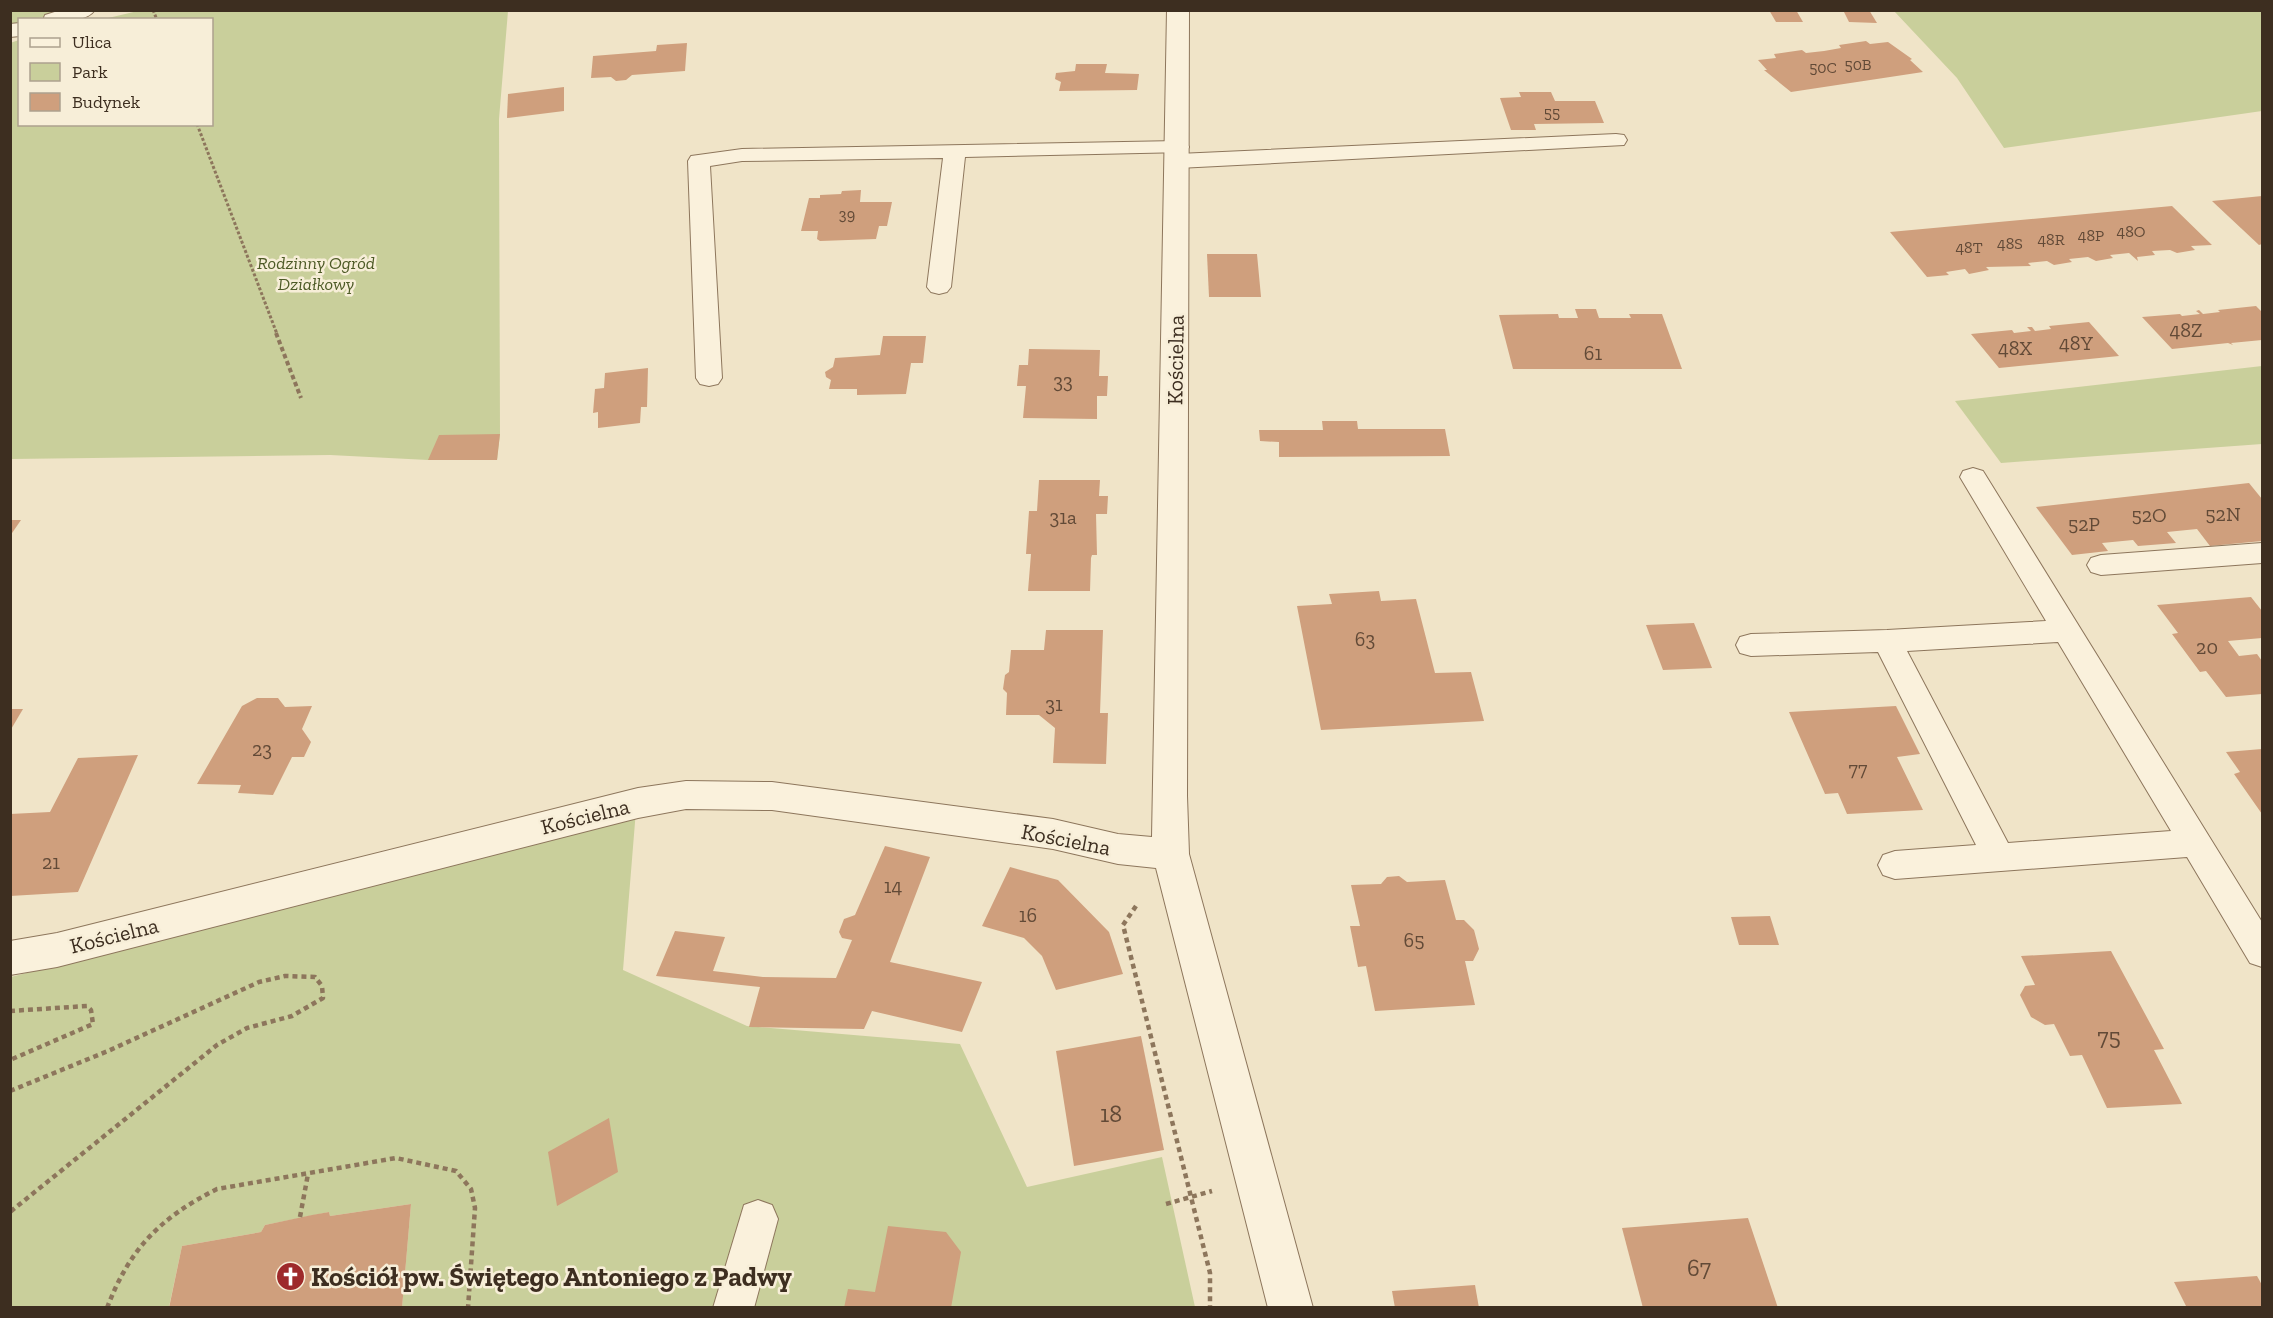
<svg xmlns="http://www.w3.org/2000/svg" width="2273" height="1318" viewBox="0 0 2273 1318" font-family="'Zilla Slab',serif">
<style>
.green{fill:#c9cf9b}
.building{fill:#cf9f7d}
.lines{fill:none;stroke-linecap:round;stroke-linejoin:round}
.lane-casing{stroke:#8d765c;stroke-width:2}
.street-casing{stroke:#8d765c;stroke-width:2}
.path-far2{stroke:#8d765c;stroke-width:3;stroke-dasharray:3 2;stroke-linecap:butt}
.path-far1{stroke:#8d765c;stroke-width:4;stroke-dasharray:4.5 3;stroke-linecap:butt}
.path{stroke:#8d765c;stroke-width:4.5;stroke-dasharray:5 4;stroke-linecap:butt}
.lane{fill:#faf1dc;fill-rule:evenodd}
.street{fill:#faf1dc;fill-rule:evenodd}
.labels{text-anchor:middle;stroke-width:5;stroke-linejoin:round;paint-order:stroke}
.far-number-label{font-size:16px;fill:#624a37}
.far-park-label{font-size:18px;font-style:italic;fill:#4d5a26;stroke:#f7eed8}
.number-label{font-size:20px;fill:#624a37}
.street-label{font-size:22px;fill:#3d2e20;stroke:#f7eed8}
.near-number-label{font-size:24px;fill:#624a37}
.near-poi-label{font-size:27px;font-weight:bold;fill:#3d2e20;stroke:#f7eed8;text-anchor:start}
</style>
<rect width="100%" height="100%" fill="#f0e4c8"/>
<!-- green -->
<g class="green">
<path d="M142 10 508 11 499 119 500 434 497 460H428L330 455 11 459 10 43 19 40 20 124H212V20L104 19Z"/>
<path d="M11 11H67L35 19 20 20 19 24 11 27Z"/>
<path d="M1894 11H2262V111L2004 148 1957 78Z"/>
<path d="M2262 366V444L2001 463 1955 401Z"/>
<path d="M636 810 623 970 747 1026 960 1044 1027 1187 1162 1157 1195 1307H402L411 1204 330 1216 329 1212 265 1225 261 1232 182 1246 169 1307 11 1308V977L568 833Z"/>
</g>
<!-- building -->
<g class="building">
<path d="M1769 10H1796L1803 22H1776Z"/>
<path d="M1843 10H1869L1877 23 1849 22Z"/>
<path d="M1866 41 1870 44 1888 42 1912 59 1910 60 1923 72 1791 92 1764 70H1767L1758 60 1776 58 1774 54 1802 50 1806 53 1824 51 1841 48 1839 45Z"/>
<path d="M687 43 685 71 632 75 626 80 616 81 611 77 591 78 593 56 656 51 657 45Z"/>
<path d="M1076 64H1107L1105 73 1139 74 1137 90 1059 91 1061 82 1055 79 1056 73 1075 71Z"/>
<path d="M564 87V111L507 118 508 94Z"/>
<path d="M1519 92H1551L1555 101H1595L1604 123 1534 124 1536 130H1511L1500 98 1521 97Z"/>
<path d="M861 190 860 202H892L887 226H879L876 239 820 241 817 239 818 231H801L809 198H820V195L841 194 842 191Z"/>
<path d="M2262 196V244L2259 245 2212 201Z"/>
<path d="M2172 206 2212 245 2191 246 2195 250 2177 253 2170 250 2152 251 2155 255 2137 257 2138 261 2129 253 2110 255 2113 258 2096 261 2088 257 2069 259 2072 262 2054 265 2047 261 2028 263 2031 266 1986 267 1989 270 1969 274 1965 269 1946 272 1949 275 1927 277 1890 232Z"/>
<path d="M1207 254H1257L1261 297H1209Z"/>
<path d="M2256 306 2262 312V340L2231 343 2233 345 2228 343 2172 349 2142 317 2180 314 2182 316 2200 314 2196 311 2199 310 2203 314 2220 312 2218 310Z"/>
<path d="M1575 309H1596L1599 318H1631L1629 314H1662L1682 369H1513L1499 315 1558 314 1559 318H1578Z"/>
<path d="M2089 322 2119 356 1999 368 1971 334 2012 330 2014 333 2031 331 2027 327H2032L2035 331 2051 329 2049 326Z"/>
<path d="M883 336H926L923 363H911L906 394 857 395V389H829L831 380 826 377 825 372 833 367 835 358 880 355Z"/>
<path d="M1029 349 1100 350 1099 376H1108L1107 396H1097V419L1023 418 1026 386H1017L1019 365H1028Z"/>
<path d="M648 368 647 407H641L640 423 598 428V412L593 413 595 389 604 388 605 373Z"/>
<path d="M1322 421H1357L1358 429H1445L1450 456 1279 457V442L1260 441 1259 430H1323Z"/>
<path d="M500 434 497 460H428L439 435Z"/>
<path d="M1039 480H1100L1099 496H1108L1107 514H1096L1097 555H1092L1091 558 1090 591H1028L1031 554H1026L1029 511H1037Z"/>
<path d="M2249 483 2262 499V541L2210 546 2197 529 2167 532 2176 543 2138 546 2133 540 2102 543 2108 551 2072 555 2036 507Z"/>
<path d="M10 520H21L10 536Z"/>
<path d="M1379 591 1381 601 1416 599 1435 673 1471 672 1484 721 1321 730 1297 606 1332 604 1329 594Z"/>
<path d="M2251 597 2262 611V638L2228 641 2239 656 2257 654 2262 661V694L2226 697 2206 671 2200 672 2172 634 2178 633 2157 605Z"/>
<path d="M1694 623 1712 668 1663 670 1646 625Z"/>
<path d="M1046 630H1103L1100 713H1108L1106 764 1053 763 1055 728 1039 715H1006L1007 693 1003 689 1005 675 1009 672 1011 650H1044Z"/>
<path d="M257 698H278L285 707 312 706 302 729 311 742 304 757H292L273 795 238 793 241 785 197 784 242 706Z"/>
<path d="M1896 706 1920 754 1897 757 1923 810 1847 814 1838 793 1825 794 1789 712Z"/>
<path d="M10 709H23L10 731Z"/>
<path d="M2262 749V814L2234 774 2240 772 2226 752Z"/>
<path d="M138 755 78 892 10 896V814L50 812 78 758Z"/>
<path d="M885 846 930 857 890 962 982 982 962 1032 872 1011 864 1029 749 1027 760 987 656 976 675 931 725 937 713 971 763 977 836 978 852 940 842 938 839 932 844 919 855 915Z"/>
<path d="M1010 867 1058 880 1109 932 1123 974 1056 990 1042 956 1024 938 982 926Z"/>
<path d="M1399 876 1407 882 1445 880 1456 920H1464L1474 930 1479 949 1473 961H1465L1475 1005 1375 1011 1366 966 1358 967 1350 926H1360L1351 885 1381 884 1387 877Z"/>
<path d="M1770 916 1779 945H1739L1731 917Z"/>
<path d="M2111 951 2164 1049 2154 1050 2182 1104 2107 1108 2082 1055 2070 1056 2054 1024 2045 1025 2031 1017 2020 995 2025 986 2035 985 2021 956Z"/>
<path d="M1141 1036 1164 1150 1074 1166 1056 1051Z"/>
<path d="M609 1118 618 1172 557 1206 548 1152Z"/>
<path d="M411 1204 402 1308H169L182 1246 261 1232 265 1225 312 1215 329 1212 330 1216Z"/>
<path d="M1748 1218 1778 1308H1643L1622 1228Z"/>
<path d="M888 1226 946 1232 961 1252 951 1308H844L848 1289 875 1292Z"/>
<path d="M2257 1276 2262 1285V1308H2187L2174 1282Z"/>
<path d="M1475 1285 1479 1308H1395L1392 1291Z"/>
</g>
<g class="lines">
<defs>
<g id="lane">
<path d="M1616 134 1624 135 1627 140 1624 145 1178 168 1170 166 1167 161 1170 156 1178 154Z"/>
<path d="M1178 141 1186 142 1189 147 1186 152 965 157 951 287 947 292 939 294 931 292 927 287 943 158 742 161 710 166 722 378 718 384 709 386 700 384 696 378 688 161 691 156 742 149Z"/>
<path d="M1973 468 1983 471 2262 922V967L2250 963 2187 857 1895 879 1883 875 1878 865 1883 855 1895 851 1976 845 1878 652 1751 656 1740 653 1736 645 1740 637 1751 634 1887 630 2046 621 1960 477 1963 471ZM2058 642 2171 831 2008 843 1907 651Z"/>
<path d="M2262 543V563L2101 575 2091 572 2087 565 2091 558 2101 555Z"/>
<path d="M758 1200 772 1205 778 1219 754 1308H713L744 1205Z"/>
</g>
<g id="street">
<path d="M61 10H95C85 24 58 20 43 20L45 15Z"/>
<path d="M1167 10H1189L1187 796 1189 854 1313 1308H1268L1156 868 1118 864 1053 849 772 810 686 809 638 818 57 967 10 975V941L57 933 638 788 686 781 772 782 1053 819 1118 834 1152 837Z"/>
<path d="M20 23V36L10 37V24Z"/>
</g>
</defs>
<!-- lane casing -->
<use href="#lane" class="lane-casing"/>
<!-- street casing -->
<use href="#street" class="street-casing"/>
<!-- path-far2 -->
<g class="path-far2">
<path d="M153 10 157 20"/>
<path d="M197 124 277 334"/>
</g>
<!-- path-far1 -->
<path class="path-far1" d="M276 333 301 398"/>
<!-- path -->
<g class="path">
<path d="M1136 906 1123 925 1210 1273V1308"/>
<path d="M10 1011 87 1006 91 1010 93 1024 10 1060"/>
<path d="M10 1091 108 1051 259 982 285 976 315 977 322 986 323 998 292 1016 247 1028 217 1045 10 1212"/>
<path d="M1166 1204 1212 1191"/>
<path d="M300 1217 308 1174"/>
<path d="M107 1308C130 1248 160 1218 217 1189L396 1158 456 1171 471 1189 475 1208 468 1308"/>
</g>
<!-- lane -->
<use href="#lane" class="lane"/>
<!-- street -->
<use href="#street" class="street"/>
</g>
<!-- icons -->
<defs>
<symbol id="church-disc" viewBox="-11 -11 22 22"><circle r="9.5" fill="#9e2a2b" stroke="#f7eed8"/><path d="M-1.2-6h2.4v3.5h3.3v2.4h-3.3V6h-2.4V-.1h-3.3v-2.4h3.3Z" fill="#fff"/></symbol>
</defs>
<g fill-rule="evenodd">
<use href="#church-disc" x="274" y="1260" width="33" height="33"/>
</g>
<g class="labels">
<!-- far-number labels -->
<g class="far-number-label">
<text x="1858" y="70">50B</text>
<text x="1823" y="73">50C</text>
<text x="1552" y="118">55</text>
<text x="847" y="220">39</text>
<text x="2131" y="237">48O</text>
<text x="2091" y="241">48P</text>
<text x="2051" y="245">48R</text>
<text x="2010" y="249">48S</text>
<text x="1969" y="253">48T</text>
</g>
<!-- far-park labels -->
<g class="far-park-label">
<text x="316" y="269">Rodzinny Ogród<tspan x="316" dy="21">Działkowy</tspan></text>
</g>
<!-- number labels -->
<g class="number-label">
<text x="2186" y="337">48Z</text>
<text x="2076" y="350">48Y</text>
<text x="2015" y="355">48X</text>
<text x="1593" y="360">61</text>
<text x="1063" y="388">33</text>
<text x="2223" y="521">52N</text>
<text x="2149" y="522">52O</text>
<text x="1063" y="524">31a</text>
<text x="2084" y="531">52P</text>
<text x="1365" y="646">63</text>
<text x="2207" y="654">20</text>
<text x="1054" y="711">31</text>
<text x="262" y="756">23</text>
<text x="1858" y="776">77</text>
<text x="51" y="869">21</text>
<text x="893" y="893">14</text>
<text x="1028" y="922">16</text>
<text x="1414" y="947">65</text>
</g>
<!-- street labels -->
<g class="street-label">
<text transform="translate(1175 360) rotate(-89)" y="8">Kościelna</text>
<text transform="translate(585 816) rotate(-14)" y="8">Kościelna</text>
<text transform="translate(1066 839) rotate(11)" y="8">Kościelna</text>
<text transform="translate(114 935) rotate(-14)" y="8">Kościelna</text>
</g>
<!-- near-number labels -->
<g class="near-number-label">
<text x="2109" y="1045">75</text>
<text x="1111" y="1122">18</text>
<text x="1699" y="1276">67</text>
</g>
<!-- near-poi labels -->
<g class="near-poi-label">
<text x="311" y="1286">Kościół pw. Świętego Antoniego z Padwy</text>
</g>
</g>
<!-- border -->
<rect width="2273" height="1318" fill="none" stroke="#3d2e20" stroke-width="24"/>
<!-- legend -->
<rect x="18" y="18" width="195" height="108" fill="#f7eed8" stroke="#ada18e" stroke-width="1.5"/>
<rect x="30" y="38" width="30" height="9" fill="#faf1dc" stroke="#ada18e" stroke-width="1.5"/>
<text x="72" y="48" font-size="18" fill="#3d2e20">Ulica</text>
<rect x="30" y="63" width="30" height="18" fill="#c9cf9b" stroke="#ada18e" stroke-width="1.5"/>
<text x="72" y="78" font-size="18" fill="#3d2e20">Park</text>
<rect x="30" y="93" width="30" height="18" fill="#cf9f7d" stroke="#ada18e" stroke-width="1.5"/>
<text x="72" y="108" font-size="18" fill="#3d2e20">Budynek</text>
</svg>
